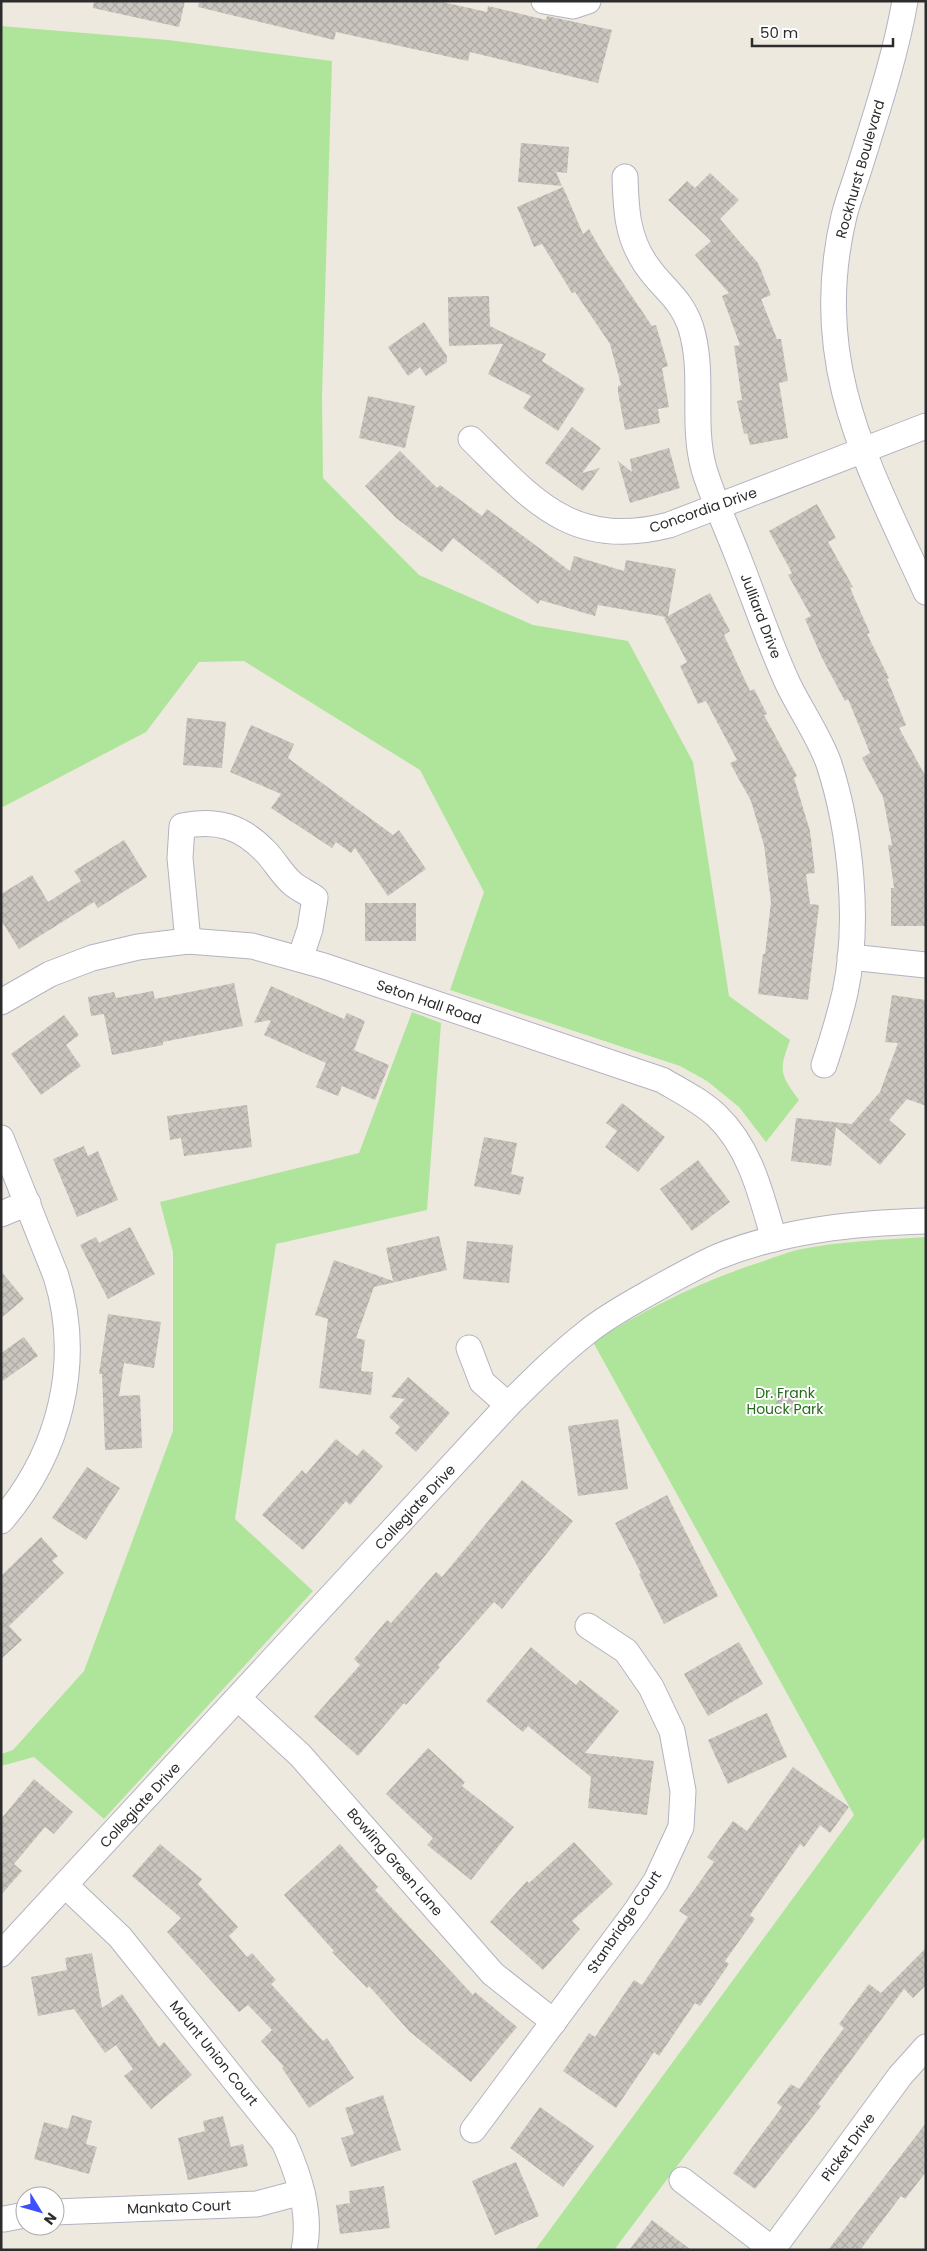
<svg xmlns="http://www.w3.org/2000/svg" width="927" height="2251" viewBox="0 0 927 2251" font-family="Poppins,sans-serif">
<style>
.park{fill:#aee59b}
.building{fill:url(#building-cross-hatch)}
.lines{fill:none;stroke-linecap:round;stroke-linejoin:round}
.minor-casing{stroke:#b2b3c0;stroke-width:27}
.minor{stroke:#fff;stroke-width:25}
.labels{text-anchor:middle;stroke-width:4;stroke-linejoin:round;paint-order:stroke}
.street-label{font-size:14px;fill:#2c2c2c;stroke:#fff}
.park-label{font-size:14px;fill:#246c1a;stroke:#fff}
</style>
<defs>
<pattern id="building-cross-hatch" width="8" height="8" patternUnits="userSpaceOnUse" patternTransform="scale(1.25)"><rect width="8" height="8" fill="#cac5be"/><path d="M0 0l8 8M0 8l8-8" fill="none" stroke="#aea9a3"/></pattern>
</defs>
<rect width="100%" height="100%" fill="#eee9df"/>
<!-- park -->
<g class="park">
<path d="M1 26 168 40 332 61 322 397 323 478 419 575 533 625 628 641 693 762 729 996 790 1040C779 1071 779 1073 799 1100L766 1142 739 1107 707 1081 680 1066 450 990 484 892 420 770 244 661 199 662 146 732 1 808Z"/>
<path d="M412 1012 441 1023 427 1210 276 1244 235 1519 313 1591 104 1819 34 1757 1 1766V1754L13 1750 84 1671 173 1431V1252L160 1202 359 1153Z"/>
<path d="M926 1237V1835L614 2250H535L854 1815 593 1342C646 1309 701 1281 761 1262 773 1258 785 1253 797 1250 839 1241 883 1240 926 1237Z"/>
</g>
<!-- building -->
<g class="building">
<path d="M94 1H185L179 27 93 8Z"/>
<path d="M199 1H438L487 12 488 6 546 20 547 16 612 30 598 83 470 52 468 61 336 32 334 40 198 7Z"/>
<path d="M521 143 569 147 567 173 556 172 562 186 518 182Z"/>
<path d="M710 173 739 200 720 219 758 263 771 295 761 299 777 339H781L788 381 779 383 788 438 750 445 747 433 744 434 737 401 742 400 734 346 740 345 722 296 729 293 695 255 711 241 668 200 687 181 695 188Z"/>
<path d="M563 187 583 234 589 229 604 255 652 326 656 325 668 366 662 368 669 407 658 409 660 423 625 430 618 392V386L621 385 610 344 575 292 572 293 542 244 534 247 517 207Z"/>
<path d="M489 296 490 326 546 354 542 361 585 389 558 431 523 408 531 396 488 374 503 344 449 346 448 297Z"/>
<path d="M424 322 447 356V362L426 376 420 367 408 376 388 347Z"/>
<path d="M368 396 415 406 405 448 359 438Z"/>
<path d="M572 427 601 448 582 473 600 468 583 491 545 463Z"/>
<path d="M669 448 680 488 630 503 618 461 632 472 630 459Z"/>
<path d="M400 451 437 488 440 485 482 516 487 509 570 571 574 556 624 571 626 560 676 569 668 616 710 593 730 631 724 635 750 691 754 689 767 714 764 715 797 776 794 778 810 831 815 873 806 874 810 904 819 905 808 1000 758 994 763 954H765L771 902 764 845 751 801 730 763 737 760 706 701 698 704 680 666 687 662 664 618 666 617 598 605 595 616 540 600 538 604 453 538 442 552 396 518 365 486Z"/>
<path d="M817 504 836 538 828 542 853 587 850 588 870 633 867 634 889 678 887 679 906 725 899 728 926 777V926H891V888H894L888 845H892L883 797 862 758 870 753 848 699 845 701 822 658 805 619 811 616 788 575 792 573 769 531Z"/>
<path d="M187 718 226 722 222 768 183 765Z"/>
<path d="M251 725 294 744 288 758 393 835 399 830 426 869 388 896 355 848 351 853 336 842 332 848 271 808 281 794 230 772Z"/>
<path d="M124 840 147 877 98 908 94 902 19 949 1 920V894L32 875 48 902 81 881 74 871Z"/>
<rect x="365" y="903" width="51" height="38"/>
<path d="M234 983 243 1026 163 1042V1045L112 1055 104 1014 91 1016 88 997 114 992 116 998 153 991 155 999Z"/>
<path d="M271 986 344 1019 347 1013 365 1021 354 1050 389 1065 375 1100 342 1086 338 1096 316 1087 326 1063 264 1035 271 1020 254 1023Z"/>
<path d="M892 995 926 1000V1106L907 1099 889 1120 906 1134 880 1165 836 1127 831 1166 791 1161 796 1118 852 1124 880 1092 898 1043 885 1042Z"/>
<path d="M64 1015 79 1035 66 1045 81 1066 41 1095 11 1054Z"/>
<path d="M622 1103 665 1137 638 1172 605 1147 617 1131 606 1123Z"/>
<path d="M247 1105 252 1147 184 1156 181 1138 170 1140 167 1116Z"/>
<path d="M484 1137 517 1143 511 1174 524 1177 520 1195 474 1186Z"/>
<path d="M84 1146 88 1156 98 1151 118 1200 77 1217 53 1159Z"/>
<path d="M698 1160 730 1202 692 1231 660 1189Z"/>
<path d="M130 1227 155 1274 108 1299 80 1245 96 1237 99 1243Z"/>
<path d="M439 1236 447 1270 374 1287 356 1338 365 1340 361 1371 373 1372 371 1395 319 1388 328 1319 315 1315 334 1260 393 1281 386 1248Z"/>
<path d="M467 1241 513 1245 509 1283 463 1279Z"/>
<path d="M1 1271 24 1299 1 1318Z"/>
<path d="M108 1314 161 1322 154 1368 124 1363 119 1396 140 1395 142 1448 105 1450 102 1374H99Z"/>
<path d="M24 1337 38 1356 1 1382V1353Z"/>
<path d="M408 1377 450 1413 416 1452 395 1433 400 1427 389 1417 405 1399 391 1397Z"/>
<path d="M795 1389 799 1408 778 1412 774 1393Z"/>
<path d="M618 1419 628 1489 578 1496 568 1426Z"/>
<path d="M336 1439 357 1456 363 1449 383 1466 350 1505 346 1501 303 1550 262 1515 302 1470 306 1474Z"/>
<path d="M87 1467 120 1488 86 1540 52 1518Z"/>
<path d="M522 1480 573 1521 502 1609 494 1602 438 1665 440 1667 406 1705 404 1703 358 1756 314 1717 360 1665 354 1659 387 1620 391 1623 436 1572 442 1577Z"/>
<path d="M667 1495 718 1596 664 1624 639 1574 641 1573 615 1523Z"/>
<path d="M41 1537 58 1556 52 1561 64 1573 9 1626 22 1640 1 1659V1576Z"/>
<path d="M739 1642 763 1684 708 1716 684 1674Z"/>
<path d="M531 1647 576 1685 580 1680 619 1711 585 1753 654 1761 647 1815 588 1808 591 1777 528 1726 523 1732 486 1701Z"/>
<path d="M767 1713 787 1757 728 1784 708 1740Z"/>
<path d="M428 1748 465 1782 462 1786 514 1827 471 1880 427 1845 433 1838 386 1794Z"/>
<path d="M793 1767 849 1807 830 1833 820 1825 804 1847 800 1844 750 1915 755 1919 725 1961 729 1964 700 2006 695 2003 659 2056 654 2052 616 2108 563 2071 589 2033 595 2037 634 1980 642 1985 688 1917 679 1911 714 1862 707 1857 733 1821 747 1831Z"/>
<path d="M34 1779 73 1812 54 1834 45 1827 14 1864 22 1871 1 1895V1819Z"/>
<path d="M574 1842 613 1884 572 1921 580 1929 543 1970 490 1922 527 1881 529 1883Z"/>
<path d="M160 1844 202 1879 198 1884 238 1927 229 1936 247 1957 252 1953 276 1980 271 1984 323 2041 327 2038 354 2078 309 2108 282 2068 284 2067 261 2041 272 2030 248 2005 239 2012 167 1932 181 1918 132 1876Z"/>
<path d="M340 1844 378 1887 375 1890 473 1995 475 1992 517 2027 471 2082 409 2031 369 1986 367 1988 332 1952 334 1951 284 1895Z"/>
<path d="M926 1948V1985L913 1998 904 1989 818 2104 821 2106 755 2189 733 2173 782 2107 777 2103 791 2084 799 2089 844 2028 839 2024 869 1984 881 1993Z"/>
<path d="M92 1953 102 2008 122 1994 159 2047 164 2042 192 2075 151 2109 124 2076 133 2069 116 2045 105 2053 74 2009 38 2016 31 1977 67 1970 65 1958Z"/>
<path d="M383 2095 401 2150 351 2167 341 2138 354 2134 345 2108Z"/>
<path d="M540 2107 594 2146 563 2187 510 2148Z"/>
<path d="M72 2115 92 2121 86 2144 97 2147 89 2174 34 2159 44 2122 68 2129Z"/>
<path d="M223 2116 231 2147 243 2144 248 2166 188 2180 178 2138 205 2131 203 2121Z"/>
<path d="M926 2123V2172L905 2199 901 2196 860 2250H828Z"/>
<path d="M516 2162 539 2216 495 2235 472 2181Z"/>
<path d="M384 2186 390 2228 340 2234 336 2205 350 2203 349 2191Z"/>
<path d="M652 2220 691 2250H629Z"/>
</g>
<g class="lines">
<defs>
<g id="minor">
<path d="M544 1 573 6 588 1"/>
<path d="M905 1C895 58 876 114 859 169 854 185 848 200 844 216 809 364 867 462 926 592"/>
<path d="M625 177C626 209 627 236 645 263 661 288 681 297 691 328 705 374 691 423 704 469 713 499 727 528 738 557 755 600 769 643 788 684 801 711 819 736 829 764 851 832 860 923 845 993 839 1018 832 1041 824 1065"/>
<path d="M471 439C533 500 572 550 669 525L926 426"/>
<path d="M188 941 180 858 182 826C216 819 241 826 265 851 275 861 282 875 293 884 299 889 308 893 315 898L310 929 300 959"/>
<path d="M850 957 926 965"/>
<path d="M1 1002 50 974 92 958 138 947 188 941 252 946 324 966 662 1080C681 1091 701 1101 717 1116 751 1149 761 1195 774 1239"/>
<path d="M1 1138 56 1276C83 1362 60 1453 1 1521"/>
<path d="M1 1214 28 1203"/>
<path d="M469 1348 482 1382 508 1405"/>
<path d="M239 1699 300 1755 493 1974 554 2022"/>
<path d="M65 1885 120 1937 284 2142C299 2175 312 2214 304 2250"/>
<path d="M1 1954 508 1405C533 1380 558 1355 586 1333 604 1318 626 1306 647 1294 670 1281 693 1268 717 1257 784 1230 855 1223 926 1221"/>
<path d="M473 2130 636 1911 656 1881 681 1827 683 1791 672 1731 651 1687 626 1651 588 1626"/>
<path d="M682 2180 773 2250"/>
<path d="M55 2212 257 2204 302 2192"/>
<path d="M4 2219 25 2215"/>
<path d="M773 2249 900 2076 926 2047"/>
</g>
</defs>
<!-- minor casing -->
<use href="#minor" class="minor-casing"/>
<!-- minor -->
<use href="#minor" class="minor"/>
</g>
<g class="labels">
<!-- street labels -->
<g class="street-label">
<text transform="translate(860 169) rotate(-74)" y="5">Rockhurst Boulevard</text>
<text transform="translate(703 510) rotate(-19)" y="5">Concordia Drive</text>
<text transform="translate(761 616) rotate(69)" y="5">Julliard Drive</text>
<text transform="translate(429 1002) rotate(19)" y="5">Seton Hall Road</text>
<text transform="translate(415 1507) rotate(-47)" y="5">Collegiate Drive</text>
<text transform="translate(140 1805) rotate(-47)" y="5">Collegiate Drive</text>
<text transform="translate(395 1862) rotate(49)" y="5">Bowling Green Lane</text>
<text transform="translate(624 1922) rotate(-56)" y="5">Stanbridge Court</text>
<text transform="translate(214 2053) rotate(51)" y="5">Mount Union Court</text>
<text transform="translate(848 2147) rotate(-54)" y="5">Picket Drive</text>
<text transform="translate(179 2207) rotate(-2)" y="5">Mankato Court</text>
</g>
<!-- park labels -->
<g class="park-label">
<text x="785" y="1398">Dr. Frank<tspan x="785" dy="16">Houck Park</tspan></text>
</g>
</g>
<!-- border -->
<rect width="927" height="2251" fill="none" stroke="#2c2c2c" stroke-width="5"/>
<!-- north arrow -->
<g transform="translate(40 2211) rotate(127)"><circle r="24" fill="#ffffff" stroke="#ababab"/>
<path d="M0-4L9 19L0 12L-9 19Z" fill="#3d50fc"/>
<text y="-8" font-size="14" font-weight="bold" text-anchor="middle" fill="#2c2c2c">N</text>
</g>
<!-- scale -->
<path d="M752 38v8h141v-8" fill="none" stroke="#2c2c2c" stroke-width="2.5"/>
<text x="760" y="38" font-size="15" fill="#2c2c2c" stroke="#ffffff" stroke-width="4" paint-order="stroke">50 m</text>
</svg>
